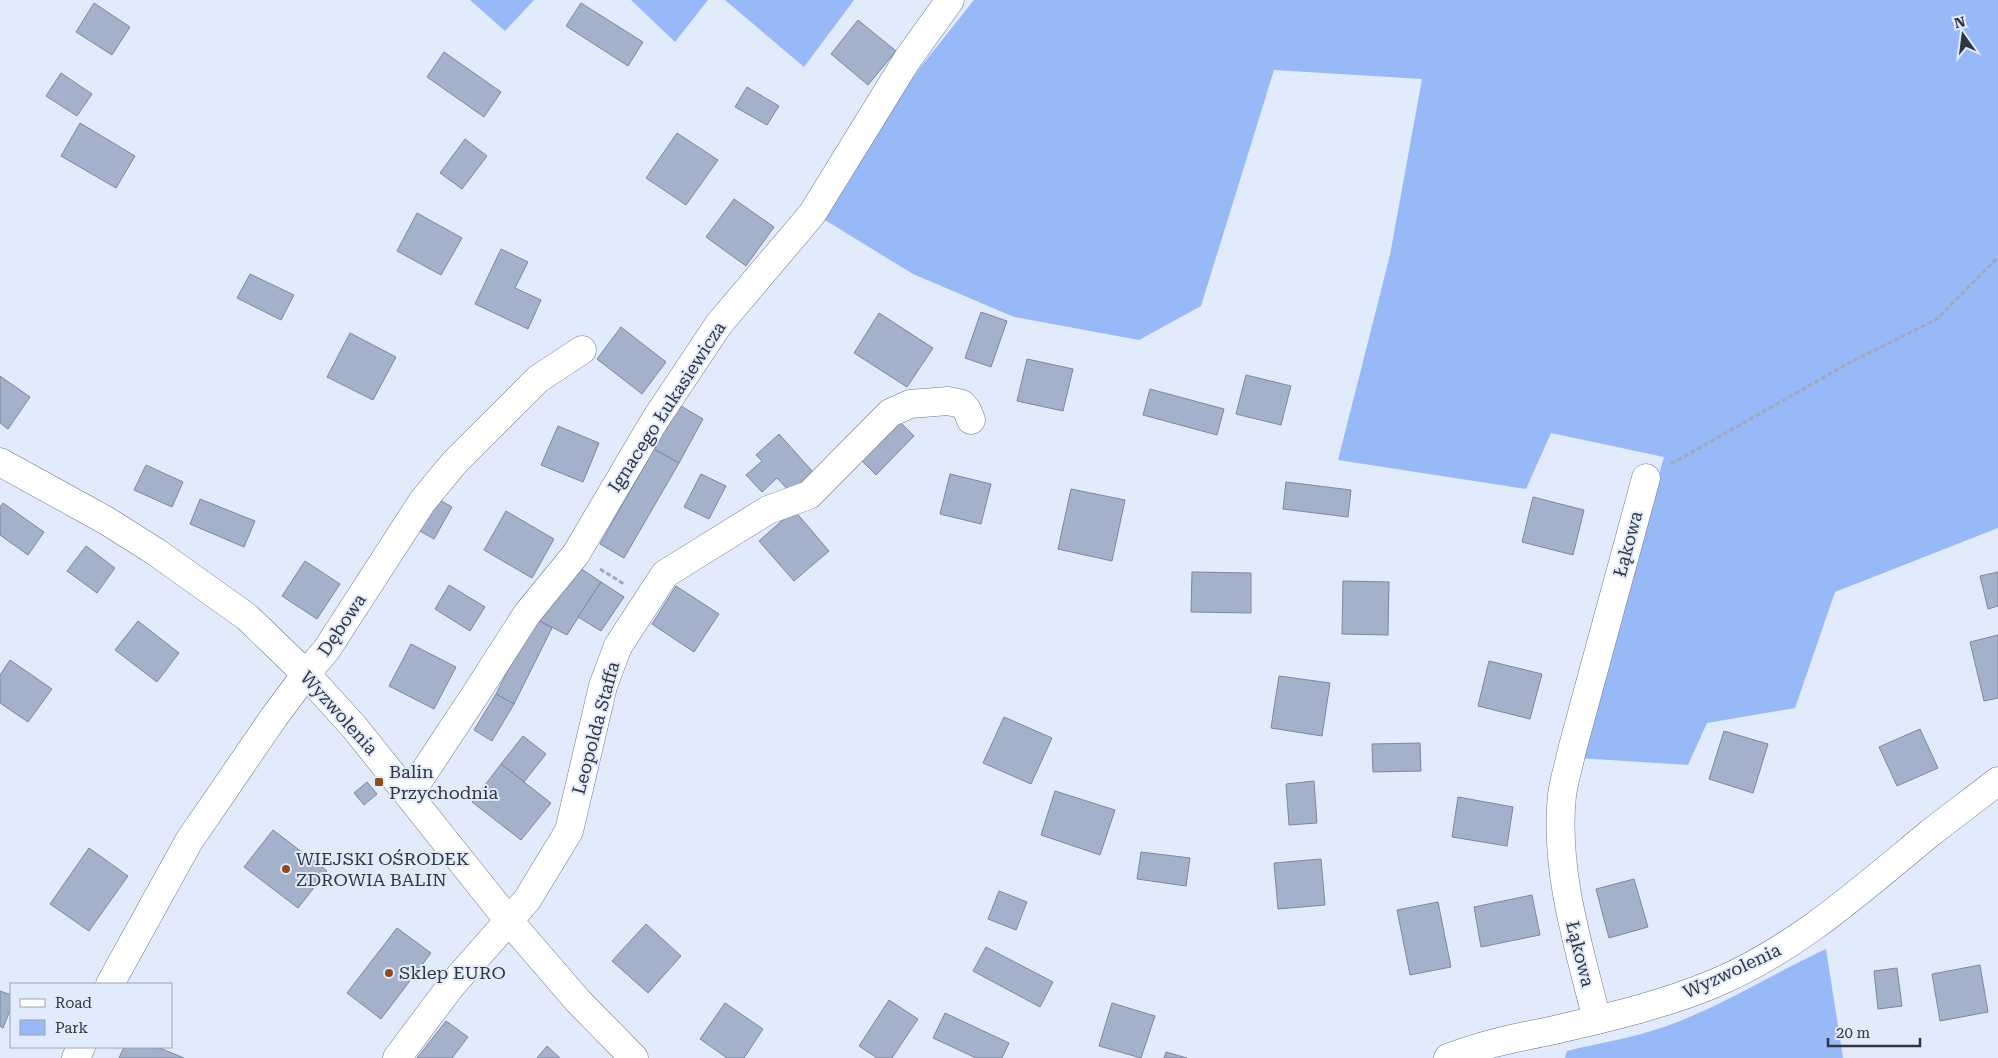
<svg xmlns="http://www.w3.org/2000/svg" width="1998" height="1058" viewBox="0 0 1998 1058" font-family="'Roboto Serif',serif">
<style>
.green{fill:#97b9f8}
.building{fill:#a3b1cb;stroke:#7b88a1}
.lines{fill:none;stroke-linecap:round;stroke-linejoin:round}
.minor-casing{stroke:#6a788f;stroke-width:29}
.path{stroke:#a0a8b6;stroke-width:3;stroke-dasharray:5 2.5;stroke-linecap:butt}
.minor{stroke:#fff;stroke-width:28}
.poi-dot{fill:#8f4c1c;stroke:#e2ebfb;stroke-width:2}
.labels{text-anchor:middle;stroke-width:4;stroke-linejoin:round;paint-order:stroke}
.street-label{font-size:18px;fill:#303540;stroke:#e2ebfb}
.poi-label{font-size:18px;fill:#303540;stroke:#e2ebfb;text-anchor:start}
</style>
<rect width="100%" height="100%" fill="#e2ebfb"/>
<!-- green -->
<g class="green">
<path d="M470 0H534L505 31Z"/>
<path d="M631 0H708L675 42Z"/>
<path d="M725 0H854L804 67Z"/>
<path d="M974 0H1998V528L1835 592 1795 708 1707 723 1688 765 1578 758 1664 457 1551 433 1526 489 1338 460 1390 255 1422 79 1274 70 1201 306 1139 340 1014 317 913 274 820 217 865 146 919 69Z"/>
<path d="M1826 949 1843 1058H1565L1567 1051C1599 1043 1633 1038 1664 1027 1721 1007 1772 974 1826 949Z"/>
</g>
<!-- building -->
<g class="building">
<path d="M94 3 130 27 112 55 76 32Z"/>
<path d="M581 3 643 42 628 66 566 26Z"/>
<path d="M858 20 896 51 868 85 831 54Z"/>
<path d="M444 52 501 92 484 117 427 77Z"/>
<path d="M61 73 92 94 77 116 46 96Z"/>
<path d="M747 87 779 106 767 125 735 107Z"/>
<path d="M80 123 135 156 116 188 61 156Z"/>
<path d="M677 133 718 160 686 205 646 178Z"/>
<path d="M465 139 487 156 462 189 440 173Z"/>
<path d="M734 199 774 227 746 266 706 237Z"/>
<path d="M417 213 462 238 441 275 397 251Z"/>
<path d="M501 249 528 262 515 288 541 300 528 329 475 304Z"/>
<path d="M250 274 294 295 281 320 237 298Z"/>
<path d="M981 312 1007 321 991 367 965 358Z"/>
<path d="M879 313 933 348 907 387 854 353Z"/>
<path d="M621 327 666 362 642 394 597 359Z"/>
<path d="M350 333 396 357 373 400 327 377Z"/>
<path d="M1027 359 1073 369 1063 411 1017 401Z"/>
<path d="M1246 375 1291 386 1281 425 1236 414Z"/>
<path d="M0 376 30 397 8 429 0 423Z"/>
<path d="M1150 389 1224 409 1217 435 1143 415Z"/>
<path d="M679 405 703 419 679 463 654 449Z"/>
<path d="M895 417 914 436 876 475 857 456Z"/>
<path d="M558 426 599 443 583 482 541 465Z"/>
<path d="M779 434 813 472 791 493 777 478 762 492 746 475 762 461 756 455Z"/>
<path d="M654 449 679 463 624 558 600 544Z"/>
<path d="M146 465 183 482 172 507 134 490Z"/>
<path d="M701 474 726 486 709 519 684 507Z"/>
<path d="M950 474 991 484 981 524 940 514Z"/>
<path d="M1286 482 1351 490 1348 517 1283 509Z"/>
<path d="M1071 489 1125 500 1112 561 1058 549Z"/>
<path d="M431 495 452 507 434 539 413 527Z"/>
<path d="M1533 497 1584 510 1573 555 1522 542Z"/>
<path d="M200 499 255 521 244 547 190 524Z"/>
<path d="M3 503 44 532 28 555 0 535V507Z"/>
<path d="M794 510 829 551 794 581 759 541Z"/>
<path d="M506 511 554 539 532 578 484 550Z"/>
<path d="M86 546 115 568 97 593 67 571Z"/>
<path d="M305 561 340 584 317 619 282 596Z"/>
<path d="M571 562 601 582 567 635 534 618Z"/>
<path d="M1192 572 1251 573V613L1191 612Z"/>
<path d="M1998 572V606L1988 609 1980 576Z"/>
<path d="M1343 581 1389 582 1388 635 1342 634Z"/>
<path d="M601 582 624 597 601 631 578 617Z"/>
<path d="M449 585 485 607 470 631 435 609Z"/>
<path d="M676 586 719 614 694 652 652 624Z"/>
<path d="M534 618 552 628 514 704 496 694Z"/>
<path d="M138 621 179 653 157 682 115 650Z"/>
<path d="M1998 635V698L1984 701 1970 642Z"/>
<path d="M411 644 456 667 434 709 389 686Z"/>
<path d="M10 660 52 689 28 722 0 703V675Z"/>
<path d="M1489 661 1542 674 1530 719 1478 706Z"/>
<path d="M1279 676 1330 683 1322 736 1271 728Z"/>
<path d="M496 694 514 704 492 741 474 730Z"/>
<path d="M1004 717 1052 738 1031 784 983 763Z"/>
<path d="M1920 729 1938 768 1897 786 1879 747Z"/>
<path d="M1724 731 1768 744 1753 793 1709 779Z"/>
<path d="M523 736 546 754 524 782 501 764Z"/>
<path d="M1420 743 1421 771 1373 772 1372 744Z"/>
<path d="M501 764 551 803 521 840 472 802Z"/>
<path d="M1314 781 1317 823 1289 825 1286 784Z"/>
<path d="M367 782 377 794 364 805 354 793Z"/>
<path d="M1055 791 1115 810 1100 855 1041 835Z"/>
<path d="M1458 797 1513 807 1507 846 1452 837Z"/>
<path d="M273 830 327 871 298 908 244 867Z"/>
<path d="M89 848 128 876 89 931 50 904Z"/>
<path d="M1141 852 1190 858 1186 886 1137 879Z"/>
<path d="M1321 859 1325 905 1278 909 1274 863Z"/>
<path d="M1634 879 1648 927 1609 938 1596 889Z"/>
<path d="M999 891 1027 902 1016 930 988 919Z"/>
<path d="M1532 895 1540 935 1481 947 1474 907Z"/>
<path d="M1438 902 1451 967 1410 975 1397 910Z"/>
<path d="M646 924 681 956 648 993 612 961Z"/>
<path d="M397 928 431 953 381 1019 347 993Z"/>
<path d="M986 947 1053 982 1040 1007 973 971Z"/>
<path d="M1980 965 1988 1012 1940 1021 1932 974Z"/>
<path d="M1897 968 1902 1006 1878 1009 1874 971Z"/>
<path d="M0 991 11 995V1008L3 1028 0 1026Z"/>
<path d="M889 1000 918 1019 892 1058H877L859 1046Z"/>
<path d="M725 1003 763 1029 744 1058H727L700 1039Z"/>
<path d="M1112 1003 1155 1016 1141 1058 1099 1046Z"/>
<path d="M945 1013 1009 1043 1002 1058H976L933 1038Z"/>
<path d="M446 1021 468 1037 452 1058H417Z"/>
<path d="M547 1046 560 1058H537Z"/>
<path d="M124 1047H157L184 1058H119Z"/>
<path d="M1166 1052 1187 1058H1164Z"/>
</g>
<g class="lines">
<defs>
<g id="minor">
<path d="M0 462 107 521 156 552 247 617 306 674 355 728 509 921 578 1001 634 1058"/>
<path d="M409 795 475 695 527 614 576 554 655 420 719 324 812 214 907 60 950 0"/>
<path d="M110 984 189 841 274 717 306 674 327 649 422 502 454 463 538 379 582 350"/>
<path d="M1597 1020C1579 947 1554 871 1562 795 1564 780 1569 765 1572 750L1646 478"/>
<path d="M76 1058 81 1047"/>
<path d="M397 1058 451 986 527 900 569 831 603 686 618 646 665 574 768 510 809 495 890 413 910 404 948 401 962 404 967 410 971 420"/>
<path d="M1448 1058C1480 1045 1515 1038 1550 1031 1605 1018 1660 1006 1713 984 1795 950 1861 890 1929 834 1952 816 1975 799 1998 781"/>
</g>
</defs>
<!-- minor casing -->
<use href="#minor" class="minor-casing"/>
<!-- path -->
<g class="path">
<path d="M1671 464 1849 363 1937 319 1998 257"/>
<path d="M600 569 624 584"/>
</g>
<!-- minor -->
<use href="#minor" class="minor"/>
</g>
<!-- markers -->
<g class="poi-dot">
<rect x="374" y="777" width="10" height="10" rx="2.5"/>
<circle cx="286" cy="869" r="5"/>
<circle cx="389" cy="973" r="5"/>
</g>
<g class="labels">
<!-- street labels -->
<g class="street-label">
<text transform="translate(667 407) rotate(-57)" y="6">Ignacego Łukasiewicza</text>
<text transform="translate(1628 544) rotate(-75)" y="6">Łąkowa</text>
<text transform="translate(342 625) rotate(-56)" y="6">Dębowa</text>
<text transform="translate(339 713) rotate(48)" y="6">Wyzwolenia</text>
<text transform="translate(596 728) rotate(-75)" y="6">Leopolda Staffa</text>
<text transform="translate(1580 954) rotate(76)" y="6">Łąkowa</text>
<text transform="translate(1732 971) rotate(-25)" y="6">Wyzwolenia</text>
</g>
<!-- poi labels -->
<g class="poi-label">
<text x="389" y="778">Balin<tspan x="389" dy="21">Przychodnia</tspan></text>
<text x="296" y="865">WIEJSKI OŚRODEK<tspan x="296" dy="21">ZDROWIA BALIN</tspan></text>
<text x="399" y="979">Sklep EURO</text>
</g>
</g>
<!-- legend -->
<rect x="10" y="983" width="162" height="65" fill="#e2ebfb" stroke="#9ba2b0"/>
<rect x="20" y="999" width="25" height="8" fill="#ffffff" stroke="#9ba2b0"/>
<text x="55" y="1008" font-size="15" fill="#303540">Road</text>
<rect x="20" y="1020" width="25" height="15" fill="#97b9f8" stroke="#9ba2b0"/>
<text x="55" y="1033" font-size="15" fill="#303540">Park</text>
<!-- north arrow -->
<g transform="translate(1963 35) rotate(346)" stroke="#e2ebfb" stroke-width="4" paint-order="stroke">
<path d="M0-4L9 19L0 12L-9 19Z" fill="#303540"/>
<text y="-8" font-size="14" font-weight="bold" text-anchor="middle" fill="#303540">N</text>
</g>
<!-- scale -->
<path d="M1828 1038v8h92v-8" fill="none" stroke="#303540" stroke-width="2.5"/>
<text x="1836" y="1038" font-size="15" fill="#303540" stroke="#e2ebfb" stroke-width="4" paint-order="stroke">20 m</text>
</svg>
